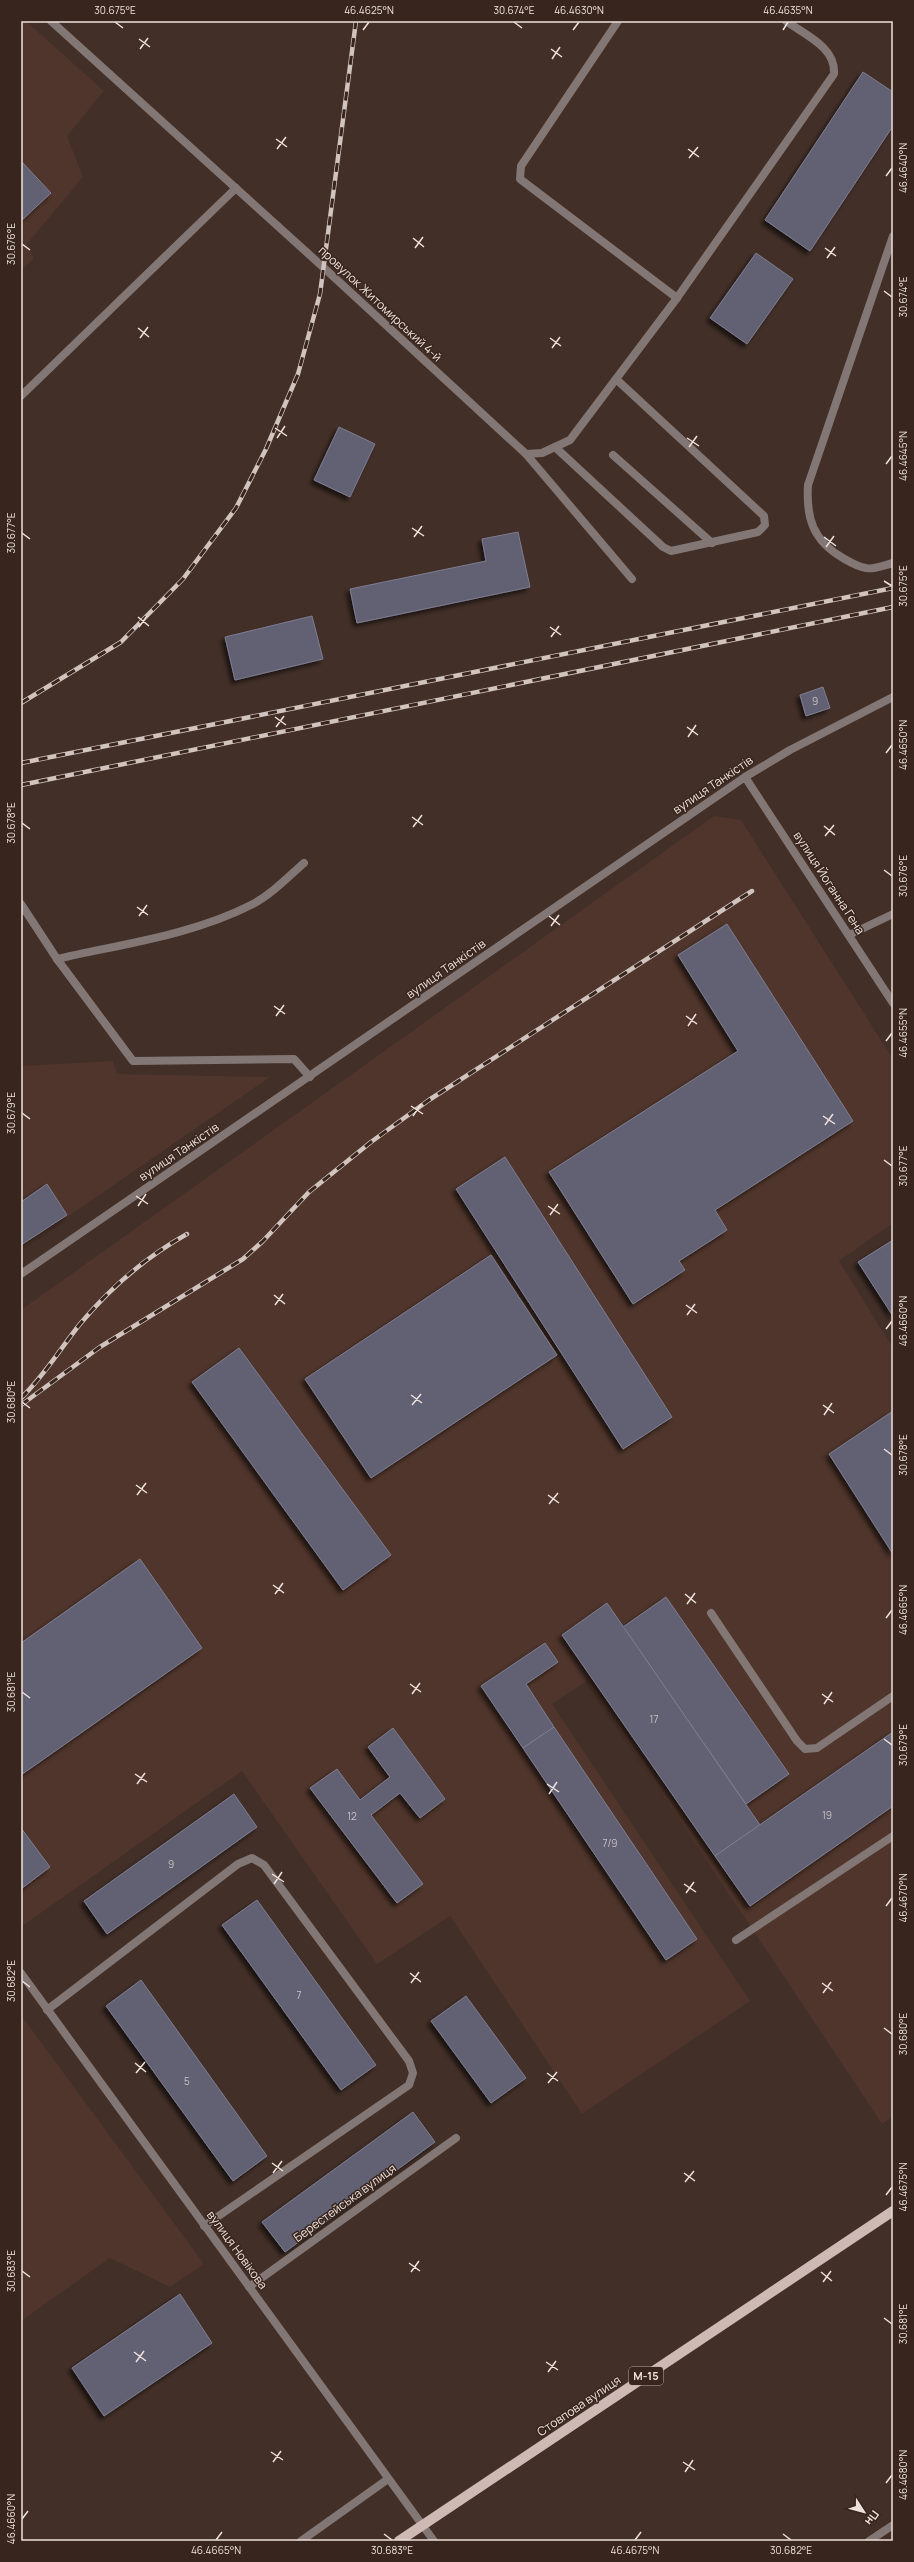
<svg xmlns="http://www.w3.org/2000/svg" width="914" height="2562" viewBox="0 0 914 2562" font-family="Manrope,sans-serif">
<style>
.built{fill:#4f352b}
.building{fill:#626073;stroke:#7e7d91;filter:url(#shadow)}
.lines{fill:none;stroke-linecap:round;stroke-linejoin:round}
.lane{stroke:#827775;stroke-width:8}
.street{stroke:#827775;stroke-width:8}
.primary{stroke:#cfb9b5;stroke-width:10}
.rail-casing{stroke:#d1c3be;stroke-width:4.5}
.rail{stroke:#38261e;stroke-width:3;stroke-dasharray:9;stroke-linecap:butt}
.ticks{fill:none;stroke:#eee1dc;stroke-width:1.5}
.labels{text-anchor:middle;stroke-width:3;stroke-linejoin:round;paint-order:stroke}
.number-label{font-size:10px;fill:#cbc1c2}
.shield{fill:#38261e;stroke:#b7a9a3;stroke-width:1}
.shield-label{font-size:11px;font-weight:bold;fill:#eee1dc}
.street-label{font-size:12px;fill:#eee1dc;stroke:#38261e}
.neatline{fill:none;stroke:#eee1dc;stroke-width:1.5}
.ticks-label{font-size:10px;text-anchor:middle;fill:#eee1dc}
</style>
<defs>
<filter id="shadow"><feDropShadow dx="-3.5" dy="3.5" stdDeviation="2" flood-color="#0009"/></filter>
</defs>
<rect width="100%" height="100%" fill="#422f28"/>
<!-- built -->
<g class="built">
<path d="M21 21H26L104 91 67 136 83 177 27 244 34 258 21 270Z"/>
<path d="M714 816 741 820 893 1059V1223L839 1261 893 1348V2116L882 2124 587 1681 552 1704 750 2001 582 2114 450 1916 377 1964 242 1771 21 1927V1310Z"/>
<path d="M113 1061 117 1074 270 1077 21 1249V1066Z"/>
<path d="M21 2015 204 2264 170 2287 110 2258 21 2321Z"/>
</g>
<!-- building -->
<g class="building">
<path d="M863 72 893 92V126L810 251 765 220Z"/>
<path d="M21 161 51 193 21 221Z"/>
<path d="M756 253 793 279 747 344 710 318Z"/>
<path d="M339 427 375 444 350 497 314 480Z"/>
<path d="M518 532 530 587 357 623 350 589 486 561 482 539Z"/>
<path d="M312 616 323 659 235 680 225 637Z"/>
<path d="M823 687 830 708 806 716 800 695Z"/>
<path d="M727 924 853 1121 715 1210 727 1230 679 1261 685 1270 633 1304 549 1172 738 1051 678 955Z"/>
<path d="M505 1157 672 1417 623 1449 456 1189Z"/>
<path d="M47 1184 67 1215 21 1245V1202Z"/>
<path d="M893 1240V1316L858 1262Z"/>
<path d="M491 1255 557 1355 371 1478 305 1379Z"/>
<path d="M239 1348 391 1555 343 1590 192 1382Z"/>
<path d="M893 1411V1554L829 1454Z"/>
<path d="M140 1559 202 1648 21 1775V1643Z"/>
<path d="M666 1597 789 1774 746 1804 623 1627Z"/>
<path d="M607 1603 760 1825 715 1856 562 1635Z"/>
<path d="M545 1643 558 1662 526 1684 554 1727 523 1748 481 1686Z"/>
<path d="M554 1727 697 1939 666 1960 523 1748Z"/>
<path d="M393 1728 445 1799 420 1818 400 1793 371 1815 423 1884 397 1903 310 1788 337 1769 360 1800 390 1777 368 1747Z"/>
<path d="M893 1732V1806L750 1906 715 1856Z"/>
<path d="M234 1794 257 1827 107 1934 84 1901Z"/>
<path d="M21 1828 50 1867 21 1889Z"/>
<path d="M257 1900 376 2065 341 2090 222 1925Z"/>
<path d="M141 1980 267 2156 233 2181 106 2006Z"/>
<path d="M466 1996 526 2078 491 2103 431 2021Z"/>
<path d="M413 2112 435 2142 285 2252 262 2222Z"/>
<path d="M180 2294 212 2343 104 2416 72 2368Z"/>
</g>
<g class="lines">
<!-- lane -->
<g class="lane">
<path d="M51 21 323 267 526 454 542 453 570 440 677 298 834 74C836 47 805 35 786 21"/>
<path d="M618 21 521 166 520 179 677 298"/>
<path d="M21 396 236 188"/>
<path d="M555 447 663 547 671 551 758 532 765 525 764 516 616 379"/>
<path d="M526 454 632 579"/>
<path d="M613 455 712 543"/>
<path d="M711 1613 797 1741 805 1749 817 1748 893 1696"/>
<path d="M736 1940 893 1836"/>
<path d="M47 2010 238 1864 252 1858 264 1865 409 2061 413 2073 409 2085 204 2226"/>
<path d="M301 2541 388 2479"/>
</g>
<!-- street -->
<g class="street">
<path d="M893 236 808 485C806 518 813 541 843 558 850 562 858 567 866 568 873 570 885 565 893 563"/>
<path d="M745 777 893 1003"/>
<path d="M21 904 57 959 133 1061 294 1059 310 1077"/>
<path d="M849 935 893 914"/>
<path d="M57 959C122 944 192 935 251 905 271 895 288 877 304 863"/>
<path d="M21 1274 745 777 790 750 893 697"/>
<path d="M21 1973 434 2541"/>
<path d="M249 2287 456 2138"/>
<path d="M869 2541 893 2525"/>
</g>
<!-- primary -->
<path class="primary" d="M399 2541 893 2211"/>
<defs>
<g id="rail">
<path d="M21 703 121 642 183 579 236 508 266 449 298 374 320 294 356 21"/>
<path d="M21 763 893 588"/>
<path d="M21 785 893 607"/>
<path d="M21 1398C44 1376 60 1349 80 1324 111 1287 144 1258 187 1234"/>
<path d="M21 1405 100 1347 243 1259 263 1241 309 1192 371 1142 429 1100 752 891"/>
</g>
</defs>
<!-- rail casing -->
<use href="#rail" class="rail-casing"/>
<!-- rail -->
<use href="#rail" class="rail"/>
</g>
<!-- ticks -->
<path class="ticks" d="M115 22 123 28M514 22 522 28M363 30 369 22M573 30 579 22M783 30 788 22M139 39 150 47M140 49 148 38M551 49 562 57M552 59 560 47M276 139 287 147M277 149 286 137M688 149 699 157M689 158 698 147M886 176 892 168M413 238 424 247M22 244 30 250M415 248 423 237M825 248 836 256M827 258 835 247M884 291 892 297M138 328 149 337M140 338 148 327M550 338 561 346M552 348 560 337M275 428 287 436M277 438 285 426M687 438 699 446M689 447 697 436M886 464 892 456M412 528 424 536M22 533 30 539M414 537 422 526M824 537 836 546M826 547 834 536M884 581 892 586M138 617 149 626M139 627 147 616M550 627 561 635M551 637 559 626M275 717 286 725M276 727 284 716M687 727 698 735M688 737 696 725M886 753 892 745M412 817 423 825M22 823 30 829M824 826 835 835M413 827 422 815M825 836 834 825M884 870 892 876M137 907 148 915M139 916 147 905M549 916 560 925M551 926 559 915M274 1006 285 1014M276 1016 284 1005M686 1016 697 1024M688 1026 696 1014M886 1041 892 1033M411 1106 423 1114M22 1113 30 1119M413 1116 421 1104M823 1116 835 1124M825 1125 833 1114M884 1160 892 1166M136 1196 148 1204M138 1206 146 1194M548 1206 560 1214M550 1215 558 1204M274 1295 285 1304M275 1305 283 1294M686 1305 697 1313M687 1315 695 1304M886 1329 892 1321M411 1395 422 1403M22 1402 30 1408M412 1405 421 1394M823 1405 834 1413M824 1415 832 1403M884 1449 892 1455M136 1485 147 1493M137 1495 146 1483M548 1495 559 1503M549 1504 558 1493M273 1585 284 1593M275 1594 283 1583M685 1594 696 1603M687 1604 695 1593M886 1618 892 1610M410 1684 421 1692M22 1692 30 1698M412 1694 420 1683M822 1694 833 1702M824 1704 832 1692M884 1739 892 1745M135 1774 147 1782M137 1784 145 1773M547 1784 559 1792M549 1794 557 1782M272 1874 284 1882M274 1884 282 1872M684 1884 696 1892M686 1893 694 1882M886 1906 892 1898M410 1973 421 1982M22 1981 30 1987M411 1983 419 1972M822 1983 833 1991M823 1993 831 1982M884 2028 892 2034M135 2063 146 2072M136 2073 145 2062M547 2073 558 2081M548 2083 557 2072M272 2163 283 2171M273 2173 282 2161M684 2173 695 2181M685 2182 694 2171M886 2195 892 2187M409 2263 420 2271M22 2271 30 2277M411 2272 419 2261M821 2272 832 2281M823 2282 831 2271M884 2318 892 2324M134 2352 146 2361M136 2362 144 2351M546 2362 558 2370M548 2372 556 2361M271 2452 283 2460M273 2462 281 2451M683 2462 695 2470M685 2472 693 2460M886 2483 892 2475M22 2519 28 2511M384 2534 392 2540M783 2534 791 2540M216 2540 222 2532M635 2540 641 2532"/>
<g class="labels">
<!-- number labels -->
<g class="number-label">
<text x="815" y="705">9</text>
<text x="654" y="1723">17</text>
<text x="827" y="1819">19</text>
<text x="352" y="1820">12</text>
<text x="610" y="1847">7/9</text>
<text x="171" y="1868">9</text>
<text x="299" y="1999">7</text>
<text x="187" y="2085">5</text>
</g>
<!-- shield labels -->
<rect class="shield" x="629" y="2367" width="34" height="18" rx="3"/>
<g class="shield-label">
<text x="646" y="2380">М-15</text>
</g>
<!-- street labels -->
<g class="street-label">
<text transform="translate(380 304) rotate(43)" y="4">провулок Житомирський 4-й</text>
<text transform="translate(713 785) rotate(-34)" y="4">вулиця Танкістів</text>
<text transform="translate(829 883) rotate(57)" y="4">вулиця Йоганна Гена</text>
<text transform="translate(446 969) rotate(-35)" y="4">вулиця Танкістів</text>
<text transform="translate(179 1152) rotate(-34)" y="4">вулиця Танкістів</text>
<text transform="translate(345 2203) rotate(-36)" y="4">Берестейська вулиця</text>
<text transform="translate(237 2250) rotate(54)" y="4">вулиця Новікова</text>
<text transform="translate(579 2406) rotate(-34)" y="4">Стовпова вулиця</text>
</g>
</g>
<!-- border -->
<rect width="914" height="2562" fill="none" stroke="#38261e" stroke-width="44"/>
<!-- north arrow -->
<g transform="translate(864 2512) rotate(126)" stroke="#38261e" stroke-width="3" paint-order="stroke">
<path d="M0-3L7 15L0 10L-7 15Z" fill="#eee1dc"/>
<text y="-6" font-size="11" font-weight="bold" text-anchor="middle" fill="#eee1dc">Пн</text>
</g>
<rect x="22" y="22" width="870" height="2518" class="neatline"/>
<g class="ticks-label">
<text x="115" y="14">30.675°E</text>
<text x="369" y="14">46.4625°N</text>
<text x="514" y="14">30.674°E</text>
<text x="579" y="14">46.4630°N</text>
<text x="788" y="14">46.4635°N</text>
<text transform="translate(903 168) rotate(-90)" y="4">46.4640°N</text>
<text transform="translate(11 244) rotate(-90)" y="4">30.676°E</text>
<text transform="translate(903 297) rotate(-90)" y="4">30.674°E</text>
<text transform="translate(903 456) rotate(-90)" y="4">46.4645°N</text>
<text transform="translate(11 533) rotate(-90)" y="4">30.677°E</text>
<text transform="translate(903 586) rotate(-90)" y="4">30.675°E</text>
<text transform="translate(903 745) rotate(-90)" y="4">46.4650°N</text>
<text transform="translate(11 823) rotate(-90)" y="4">30.678°E</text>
<text transform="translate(903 876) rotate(-90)" y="4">30.676°E</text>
<text transform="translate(903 1033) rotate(-90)" y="4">46.4655°N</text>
<text transform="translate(11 1113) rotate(-90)" y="4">30.679°E</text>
<text transform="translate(903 1166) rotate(-90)" y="4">30.677°E</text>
<text transform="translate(903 1321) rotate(-90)" y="4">46.4660°N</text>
<text transform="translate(11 1402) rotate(-90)" y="4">30.680°E</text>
<text transform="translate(903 1455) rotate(-90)" y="4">30.678°E</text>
<text transform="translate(903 1610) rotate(-90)" y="4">46.4665°N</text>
<text transform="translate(11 1692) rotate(-90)" y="4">30.681°E</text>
<text transform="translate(903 1745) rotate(-90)" y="4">30.679°E</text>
<text transform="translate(903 1898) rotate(-90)" y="4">46.4670°N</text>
<text transform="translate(11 1981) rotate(-90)" y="4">30.682°E</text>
<text transform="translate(903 2034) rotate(-90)" y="4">30.680°E</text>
<text transform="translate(903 2187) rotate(-90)" y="4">46.4675°N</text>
<text transform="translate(11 2271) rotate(-90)" y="4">30.683°E</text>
<text transform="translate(903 2324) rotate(-90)" y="4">30.681°E</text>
<text transform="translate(903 2475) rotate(-90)" y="4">46.4680°N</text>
<text transform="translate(11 2519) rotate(-90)" y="4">46.4660°N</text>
<text x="216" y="2554">46.4665°N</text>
<text x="392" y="2554">30.683°E</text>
<text x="635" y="2554">46.4675°N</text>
<text x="791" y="2554">30.682°E</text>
</g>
</svg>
